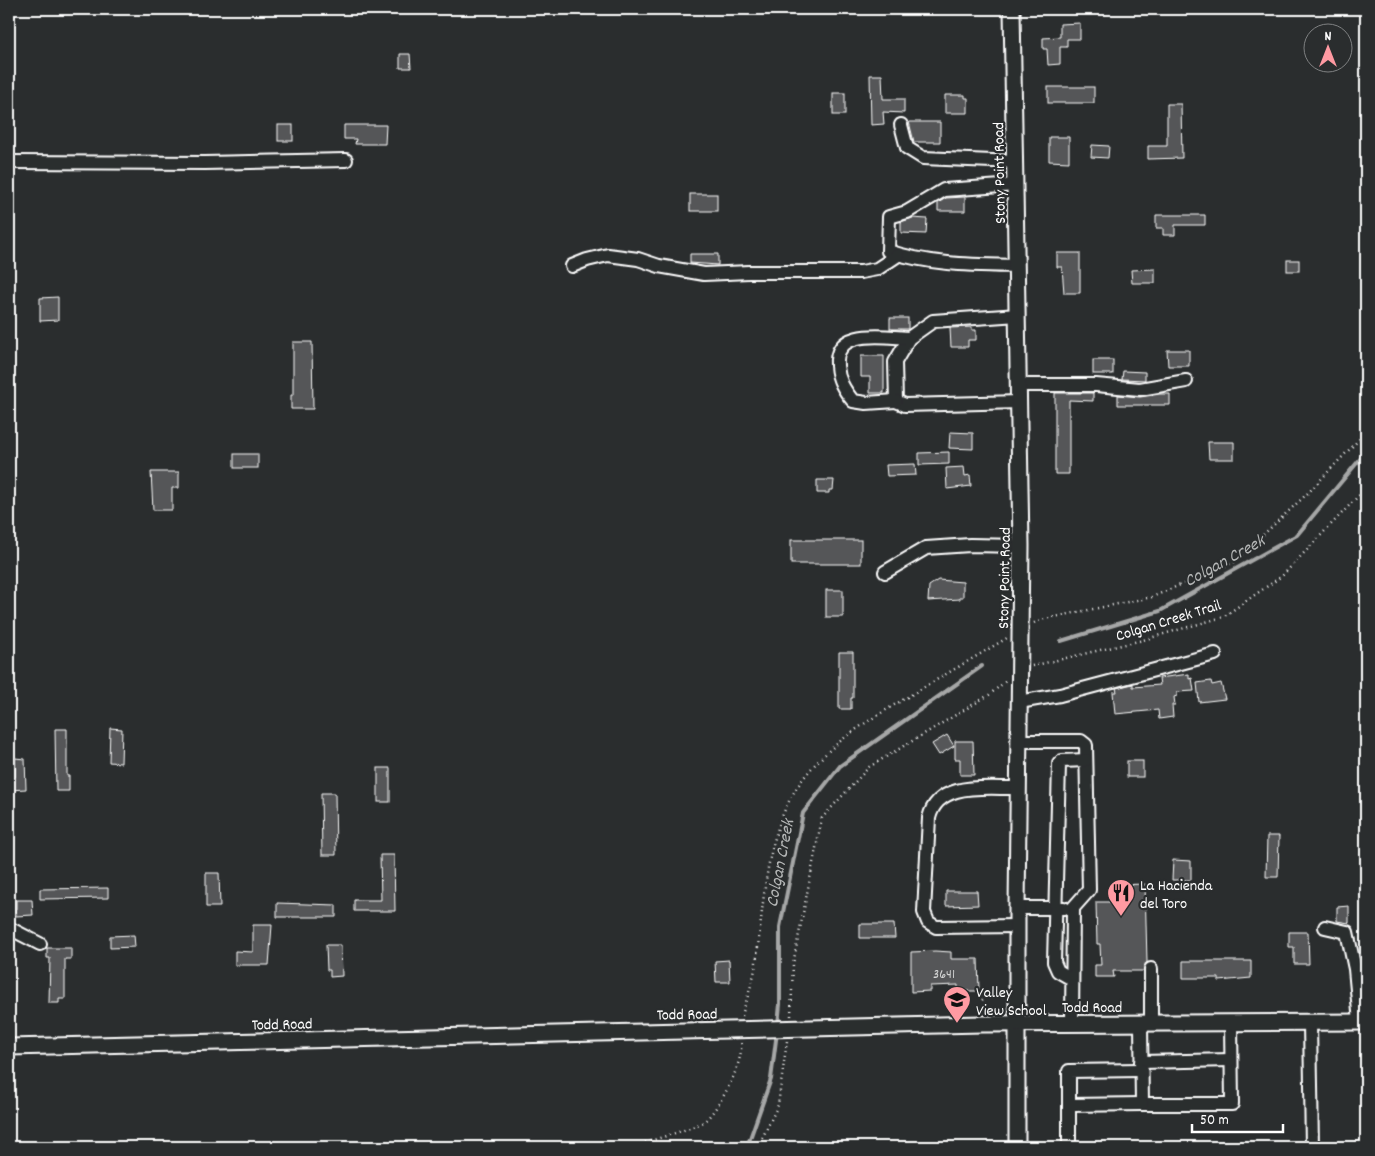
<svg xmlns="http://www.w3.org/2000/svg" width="1375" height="1156" viewBox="0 0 1375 1156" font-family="Dekko,sans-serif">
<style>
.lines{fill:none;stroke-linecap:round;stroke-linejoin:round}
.stream{stroke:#a6a7a7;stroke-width:4}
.building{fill:#555758;stroke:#fff}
.minor-casing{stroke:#fff;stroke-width:16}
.major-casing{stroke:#fff;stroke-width:19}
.path{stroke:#fff;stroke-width:2.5;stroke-dasharray:1 4;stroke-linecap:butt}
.minor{stroke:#2a2d2e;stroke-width:12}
.major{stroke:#2a2d2e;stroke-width:15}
.labels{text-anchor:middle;stroke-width:4.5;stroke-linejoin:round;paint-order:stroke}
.number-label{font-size:14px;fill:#d4d5d5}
.street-label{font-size:16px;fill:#fff;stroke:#2a2d2e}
.poi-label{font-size:16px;fill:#fff;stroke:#2a2d2e;text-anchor:start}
.water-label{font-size:18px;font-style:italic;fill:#b4b6b6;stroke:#2a2d2e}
</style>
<rect width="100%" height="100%" fill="#2a2d2e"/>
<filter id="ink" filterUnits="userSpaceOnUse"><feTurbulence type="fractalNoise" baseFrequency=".02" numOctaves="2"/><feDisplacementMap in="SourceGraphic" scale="10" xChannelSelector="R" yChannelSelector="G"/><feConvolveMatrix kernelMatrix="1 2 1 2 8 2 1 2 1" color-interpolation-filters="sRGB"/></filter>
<g filter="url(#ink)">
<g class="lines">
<!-- stream -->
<g class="stream">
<path d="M1061 641 1160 611 1297 535 1366 452"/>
<path d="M778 1025 780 1004V927L803 813 840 766 982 666"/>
<path d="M747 1147 771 1079 777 1032"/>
</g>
</g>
<!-- building -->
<g class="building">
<path d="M1080 23V39H1067V47H1060V64L1048 65 1047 49H1043V38L1060 37V24Z"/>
<path d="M400 54H410L411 68H400Z"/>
<path d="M870 75H882L883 99H904V113L883 112 884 124 871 125Z"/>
<rect x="1048" y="87" width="46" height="16"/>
<rect x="833" y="93" width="12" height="22"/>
<path d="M945 95H965V98H968V113H945Z"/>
<path d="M1167 104H1181L1182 158 1148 159V146H1167Z"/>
<path d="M909 122H940V142H914Z"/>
<rect x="278" y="125" width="15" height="16"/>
<path d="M344 125H386L385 144H355L356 139H344Z"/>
<path d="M1049 137H1069V162L1049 161Z"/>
<path d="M1092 145 1109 146 1108 158 1091 157Z"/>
<rect x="690" y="194" width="27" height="17"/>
<path d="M965 197V211H938V203L946 198Z"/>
<path d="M1156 215H1205V225H1175V235H1163V228H1156Z"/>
<path d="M912 218 927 219 926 234 901 233V222Z"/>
<path d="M1057 253H1080V293H1064L1062 267H1057Z"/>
<path d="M690 254H718V265L690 263Z"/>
<rect x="1287" y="260" width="12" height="11"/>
<path d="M1155 269V283H1132L1131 270Z"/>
<path d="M58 297V320L40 321V298Z"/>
<rect x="890" y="318" width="18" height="11"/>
<path d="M972 327V330H976V340H968V347H951L950 328Z"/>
<path d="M293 342H312L313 409H291V395H293Z"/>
<path d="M1167 350H1189V366H1168Z"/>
<path d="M861 356H884V393H870V377H861Z"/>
<rect x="1093" y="360" width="20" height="14"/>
<path d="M1123 371 1145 372V380L1122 379Z"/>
<path d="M1055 393H1093V401L1069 400V474H1055Z"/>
<path d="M1160 394H1170V405H1118V395L1140 397Z"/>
<path d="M950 432 973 433V449L949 448Z"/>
<path d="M1208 442H1234V459H1209Z"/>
<path d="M949 452V464L919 465V453Z"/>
<rect x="234" y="454" width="24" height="14"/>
<path d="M915 464 916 475 887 476 886 465Z"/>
<path d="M964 467 965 476 970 475 971 486 947 489 946 468Z"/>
<path d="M151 472H179V488H172V510H153Z"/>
<path d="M817 480H834L833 490H829V493H817Z"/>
<rect x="791" y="540" width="70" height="24"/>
<path d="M938 580 963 582V597H960V599L928 601 929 586Z"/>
<rect x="826" y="590" width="17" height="27"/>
<path d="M839 652H853V698H851V709H839Z"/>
<path d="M1189 674V679L1192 678 1194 691 1177 692V696L1174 697 1175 705H1172L1173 717 1159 719 1158 710 1115 714 1113 692H1117L1116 688 1133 684V687L1160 685 1159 678Z"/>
<path d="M1211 681 1212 685 1221 683 1225 699 1199 702 1197 683Z"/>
<path d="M110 728 122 729 121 763 109 762Z"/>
<path d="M55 729H67V776H69V791H56Z"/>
<path d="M947 735 954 746 939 755 932 744Z"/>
<path d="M955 741H973L974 775H960V759H955Z"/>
<path d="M15 758 25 759 26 789 9 790V777H15Z"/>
<rect x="1127" y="761" width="16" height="16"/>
<rect x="378" y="768" width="12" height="34"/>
<path d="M321 793H335L336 855H322Z"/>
<path d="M1267 836H1279L1278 877H1266Z"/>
<path d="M380 855H394L395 911H354V900H381Z"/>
<path d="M1173 860 1191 861V880H1172Z"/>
<path d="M206 873H219L220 907H206Z"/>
<path d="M1145 884 1147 962 1143 971H1113L1114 977H1095V965H1101L1100 944H1097L1096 902H1110V898L1114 897V885Z"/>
<path d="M108 888V898L40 899V889Z"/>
<path d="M946 891H977L978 905 946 906Z"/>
<path d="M16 900H32L33 915 16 916Z"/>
<path d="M277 903 336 905V917H277Z"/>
<path d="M1349 906V923L1337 921V907Z"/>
<path d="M860 924H894L895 938H860Z"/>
<path d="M253 925H272L269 965H235V951L253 952Z"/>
<path d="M1289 932H1308L1309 964H1294V947H1289Z"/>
<path d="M134 935 135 947 110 948V936Z"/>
<path d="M326 945H341L342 976 330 977V970H327Z"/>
<path d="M47 948H71V959H65V999H59V1003H49L50 958H47Z"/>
<path d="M935 951 951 952V959H978L979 991H958V985L930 986V991L911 992V952Z"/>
<path d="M729 960 730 982H716L715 961Z"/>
<path d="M1183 961H1251V978L1219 981V978H1183Z"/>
</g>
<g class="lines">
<defs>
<g id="minor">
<path d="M901 125 907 148 923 158 1015 162"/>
<path d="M9 162 205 163 346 160"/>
<path d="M1016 185 944 190 907 212 889 217 888 251C930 265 973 265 1017 266"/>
<path d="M572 266 587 260 608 255 638 259 659 266 704 274 749 272H861L877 269 898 255"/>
<path d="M1018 315 933 321 909 338 895 362 896 401 905 405 1020 402"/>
<path d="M1019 385H1096L1140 389 1186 381"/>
<path d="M896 401 866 403 853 401C844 390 838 380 837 366 834 327 884 337 909 338"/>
<path d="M885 572 926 548 970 545 1021 546"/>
<path d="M1019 702 1060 695 1215 654"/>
<path d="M1019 741H1081L1086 745 1089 890 1073 908 1072 1024"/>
<path d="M1017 908H1064"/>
<path d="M1017 926 936 927 928 922 924 912 929 818C938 780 987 789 1018 788"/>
<path d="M1325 927 1347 932 1355 969 1360 1022"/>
<path d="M9 928 40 944"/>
<path d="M1151 969V1024"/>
<path d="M1072 979 1058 971 1054 962 1059 764 1062 761 1086 760"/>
<path d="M1310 1023 1312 1147"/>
<path d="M1141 1024 1142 1104H1232L1231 1023"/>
<path d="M1141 1062 1231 1060"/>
<path d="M1069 1105 1142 1104"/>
<path d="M1069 1147V1071L1141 1070"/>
</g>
<g id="major">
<path d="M1012 9 1021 546 1017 908V1147"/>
<path d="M9 1047 982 1024 1366 1022"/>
</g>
</defs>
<!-- minor casing -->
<use href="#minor" class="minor-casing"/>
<!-- major casing -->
<use href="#major" class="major-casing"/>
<!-- path -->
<g class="path">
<path d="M1034 623 1040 620 1152 597 1234 562 1308 493 1366 432"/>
<path d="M1032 666 1143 640 1223 617 1282 576 1366 488"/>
<path d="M982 1000 992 991"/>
<path d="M742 1016C746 1000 752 985 755 969 763 917 763 862 784 812 808 754 864 723 916 692 946 674 977 656 1007 638"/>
<path d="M791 1016 793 964 822 818 869 767 989 695 1006 681"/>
<path d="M631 1147C643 1143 698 1127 705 1121 721 1105 744 1064 741 1041"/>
<path d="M758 1147 778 1105 787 1041"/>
</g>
<!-- minor -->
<use href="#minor" class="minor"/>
<!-- major -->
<use href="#major" class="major"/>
</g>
</g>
<!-- icons -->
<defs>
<symbol id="restaurant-pin" viewBox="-11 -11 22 30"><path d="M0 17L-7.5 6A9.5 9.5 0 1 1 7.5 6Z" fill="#ff9aa2" stroke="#2a2d2e"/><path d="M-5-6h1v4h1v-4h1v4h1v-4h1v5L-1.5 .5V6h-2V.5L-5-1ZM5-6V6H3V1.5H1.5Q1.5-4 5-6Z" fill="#111"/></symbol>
<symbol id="school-pin" viewBox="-11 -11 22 30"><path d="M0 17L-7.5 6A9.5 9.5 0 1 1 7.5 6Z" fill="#ff9aa2" stroke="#2a2d2e"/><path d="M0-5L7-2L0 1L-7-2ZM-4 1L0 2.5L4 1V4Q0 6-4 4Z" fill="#111"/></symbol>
</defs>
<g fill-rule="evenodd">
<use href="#restaurant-pin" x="1105" y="877" width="32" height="43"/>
<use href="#school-pin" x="941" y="984" width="32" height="43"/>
</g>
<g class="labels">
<!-- number labels -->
<g class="number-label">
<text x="944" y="978">3641</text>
</g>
<!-- street labels -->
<g class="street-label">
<text transform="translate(998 173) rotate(-91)" y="6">Stony Point Road</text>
<text transform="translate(1003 578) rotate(-89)" y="6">Stony Point Road</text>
<text transform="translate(1168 619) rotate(-17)" y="6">Colgan Creek Trail</text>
<text x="1092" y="1012">Todd Road</text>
<text transform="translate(687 1013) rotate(-1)" y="6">Todd Road</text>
<text transform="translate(282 1023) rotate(-1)" y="6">Todd Road</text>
</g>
<!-- poi labels -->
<g class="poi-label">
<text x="1140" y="890">La Hacienda<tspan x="1140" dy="18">del Toro</tspan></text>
<text x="976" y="997">Valley<tspan x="976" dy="18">View School</tspan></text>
</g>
<!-- water labels -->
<g class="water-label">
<text transform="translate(1224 560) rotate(-29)" y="6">Colgan Creek</text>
<text transform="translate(779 863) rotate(-79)" y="6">Colgan Creek</text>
</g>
</g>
<!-- margin -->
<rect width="1375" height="1156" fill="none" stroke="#2a2d2e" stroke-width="30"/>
<rect x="15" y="15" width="1345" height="1126" fill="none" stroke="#fff" stroke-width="2" filter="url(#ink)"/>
<!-- north arrow -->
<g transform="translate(1328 48)"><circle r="24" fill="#2a2d2e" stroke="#7f8182"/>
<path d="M0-4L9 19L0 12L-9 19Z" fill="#ff9aa2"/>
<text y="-8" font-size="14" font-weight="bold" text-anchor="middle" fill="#ffffff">N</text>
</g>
<!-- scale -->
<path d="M1192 1124v8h91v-8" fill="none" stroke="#ffffff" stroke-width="2.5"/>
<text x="1200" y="1124" font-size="15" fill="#ffffff" stroke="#2a2d2e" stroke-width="4" paint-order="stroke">50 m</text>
</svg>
